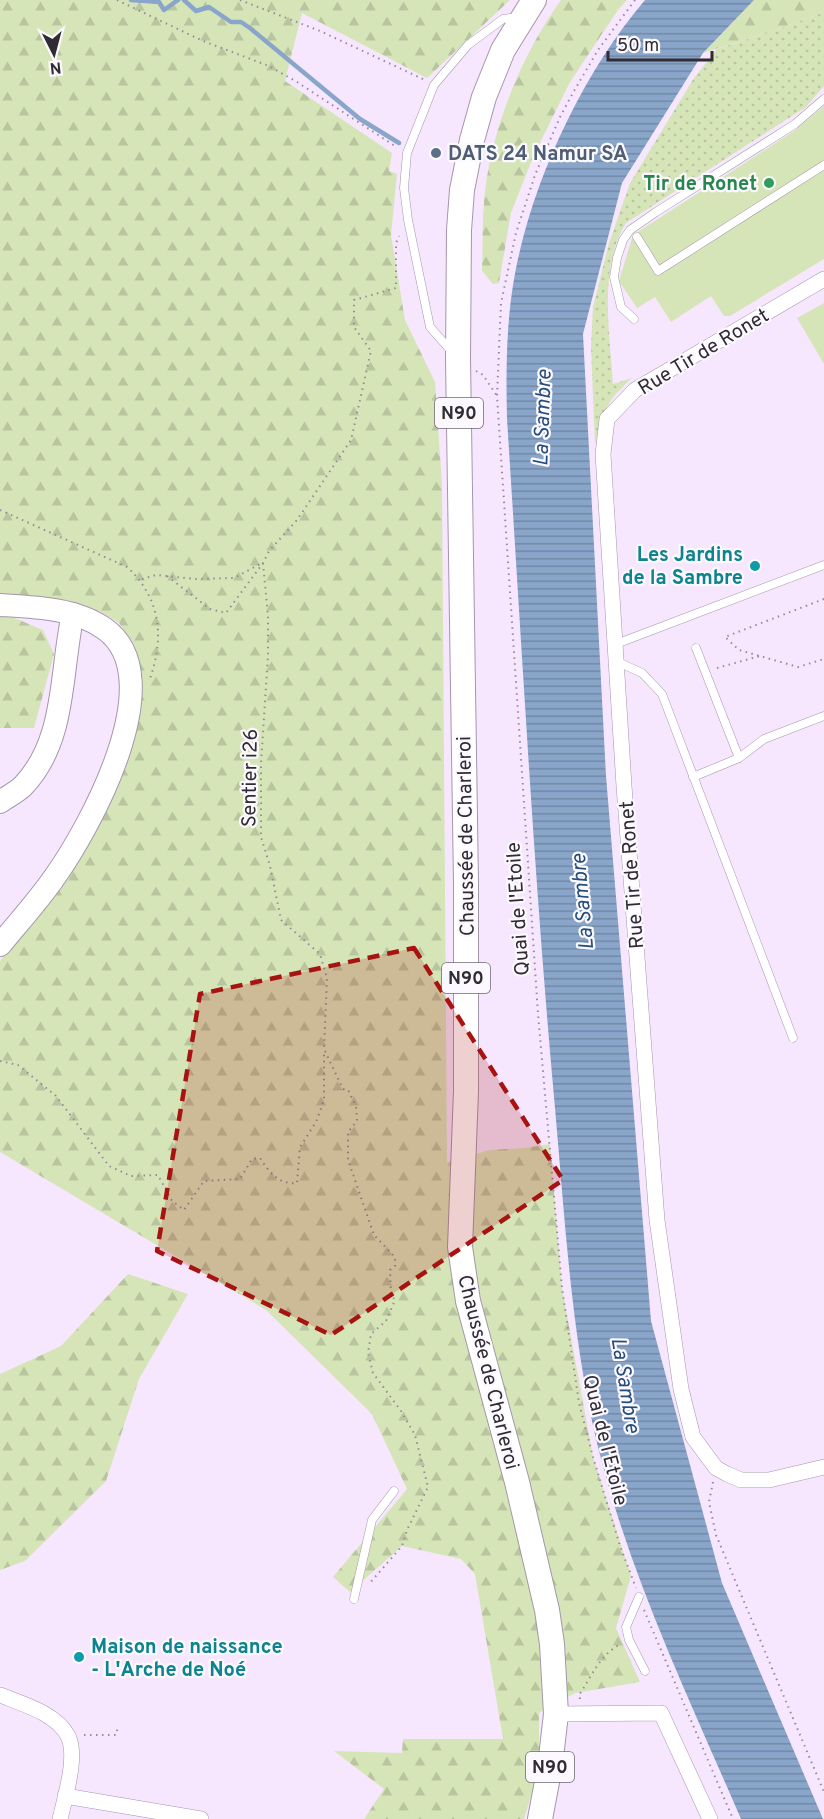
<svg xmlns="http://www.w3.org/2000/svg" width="824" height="1819" viewBox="0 0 824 1819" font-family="Overpass,sans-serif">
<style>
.grass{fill:url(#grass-dots)}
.forest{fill:url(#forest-firs)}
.green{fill:#d6e5b8}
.water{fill:url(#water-rules)}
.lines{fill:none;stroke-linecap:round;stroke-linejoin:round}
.stream{stroke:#89a6ca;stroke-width:4.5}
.service-casing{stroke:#a496ab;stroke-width:9}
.minor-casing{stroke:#a496ab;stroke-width:16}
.secondary-casing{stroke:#a496ab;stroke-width:24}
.primary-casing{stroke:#a496ab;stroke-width:26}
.path{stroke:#958b9b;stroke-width:2;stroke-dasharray:1.5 4.5;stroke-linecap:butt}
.service{stroke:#fff;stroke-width:8}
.minor{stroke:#fff;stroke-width:15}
.secondary{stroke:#fff;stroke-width:22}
.primary{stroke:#fff;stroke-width:24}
.marked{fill:#a71310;fill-opacity:0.2;stroke:#a71310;stroke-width:4.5;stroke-dasharray:12 8;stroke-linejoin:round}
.service-dot{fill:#5c6f8a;stroke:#fcf9fe;stroke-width:2}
.leisure-dot{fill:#2e9e5b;stroke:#fcf9fe;stroke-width:2}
.culture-dot{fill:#0f9aa8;stroke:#fcf9fe;stroke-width:2}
.labels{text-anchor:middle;stroke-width:4.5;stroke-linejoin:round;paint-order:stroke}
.shield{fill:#fcf9fe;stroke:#6e6971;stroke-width:1.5}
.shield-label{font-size:18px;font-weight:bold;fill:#312b34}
.service-label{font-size:20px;font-weight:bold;fill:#4e5e75;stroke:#fcf9fe;text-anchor:start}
.leisure-label{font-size:20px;font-weight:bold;fill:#27864d;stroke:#fcf9fe;text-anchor:end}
.street-label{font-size:20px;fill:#312b34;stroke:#fcf9fe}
.culture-label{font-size:20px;font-weight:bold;fill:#0d838f;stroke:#fcf9fe;text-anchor:end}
.water-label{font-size:21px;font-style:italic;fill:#244d7c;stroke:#fcf9fe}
</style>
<defs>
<pattern id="grass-dots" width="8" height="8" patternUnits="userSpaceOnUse" patternTransform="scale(1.5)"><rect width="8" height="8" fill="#d6e5b8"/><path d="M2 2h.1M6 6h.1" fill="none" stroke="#b8c59f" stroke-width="1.8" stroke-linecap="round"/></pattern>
<pattern id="forest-firs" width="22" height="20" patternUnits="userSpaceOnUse" patternTransform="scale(1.5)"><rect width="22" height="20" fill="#d6e5b8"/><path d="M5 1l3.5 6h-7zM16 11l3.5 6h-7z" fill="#b8c59f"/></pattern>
<pattern id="water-rules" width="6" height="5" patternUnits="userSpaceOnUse" patternTransform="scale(1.5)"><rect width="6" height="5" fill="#89a6ca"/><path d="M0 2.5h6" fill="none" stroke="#7187a5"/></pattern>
</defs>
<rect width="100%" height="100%" fill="#f6e7fe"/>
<!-- grass -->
<path class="grass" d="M824 12V86L806 107 626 223C598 267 610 335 613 384L632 378C606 402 602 411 595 445L591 347 593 307 609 243 630 183 694 78 717 49 776 30Z"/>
<!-- forest -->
<g class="forest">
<path d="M0 0H510L427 78 302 13 285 81 392 153 389 171 397 174 391 235 405 320 435 382 442 484 447 1162 490 1150 524 1148 550 1144 562 1288 593 1457 631 1576 616 1628 640 1682 575 1693 539 1713V1770L524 1819H364L384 1789 334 1751 402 1753 403 1739H503L475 1574 461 1559 402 1546 350 1592 333 1577 407 1489 372 1414 266 1310 0 1152V961L86 850 118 784 140 678 134 644 119 623 100 611 42 600 0 597Z"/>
<path d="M561 0H627L618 10 570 82 533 157 511 213 499 283 493 284 482 271C483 248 482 225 484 202 489 134 521 55 561 0Z"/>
<path d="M754 0H824V12L776 30 703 53Z"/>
<path d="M0 616 12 617 43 630 54 654 34 728H0Z"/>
<path d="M128 1274 188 1294 139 1379 106 1481 25 1561 0 1570V1374L61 1346Z"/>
</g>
<!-- green -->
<g class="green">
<path d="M824 106V259L730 316H724L711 296 671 322 655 297 637 308 619 281 633 235 794 131Z"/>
<path d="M824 303V364L797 318Z"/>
</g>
<!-- water -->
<path class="water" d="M645 0H754L703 53 622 183 583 334 606 776 651 1321 722 1583 823 1819H741C688 1696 629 1574 597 1443 571 1334 565 1220 555 1108 534 879 522 649 507 419 506 377 506 334 512 292 526 193 580 76 645 0Z"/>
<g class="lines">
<!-- stream -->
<g class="stream">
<path d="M131 0 159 2 164 10 178 0"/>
<path d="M184 0 196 11 209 7 231 22H241L250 28 360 119 399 143"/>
</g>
<defs>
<g id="service">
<path d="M637 237 658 271 824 165"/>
<path d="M634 319 621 307 614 277 617 258 623 240 630 230 656 212 795 124 824 99"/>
<path d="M453 353 430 327 408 220 404 188 407 153 434 85 468 45 503 19 518 17"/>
<path d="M616 644 824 565"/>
<path d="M696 648 739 758"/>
<path d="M616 661 642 673 662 694 793 1038"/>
<path d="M693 777 739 758 764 739 824 716"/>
<path d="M639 1597 626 1627 629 1640 645 1671"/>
<path d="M354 1599 372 1520 394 1491"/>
</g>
<g id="minor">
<path d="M824 279 635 390 607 419 603 454 624 786 657 1220 681 1389 693 1437 716 1468 727 1474 741 1480H769L824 1467"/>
<path d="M0 1695C22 1704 56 1713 68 1736 78 1756 65 1797 60 1819"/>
<path d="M556 1714 661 1713 710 1819"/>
<path d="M65 1796 201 1819"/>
</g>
<g id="secondary">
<path d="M0 605C34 607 76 608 105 629 173 678 89 829 54 878 38 901 18 923 0 945"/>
<path d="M0 802C7 797 17 792 23 786 67 740 60 672 73 614"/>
</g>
<path id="primary" d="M534 0 503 50 484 97 472 140 462 190 459 230 458 359 466 884V1091L460 1247 468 1301 517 1482 547 1610 552 1644 556 1714 550 1766 540 1819"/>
</defs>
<!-- service casing -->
<use href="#service" class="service-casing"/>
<!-- minor casing -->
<use href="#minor" class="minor-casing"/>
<!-- secondary casing -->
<use href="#secondary" class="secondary-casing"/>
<!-- primary casing -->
<use href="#primary" class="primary-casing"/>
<!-- path -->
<g class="path">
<path d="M117 0 203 41 269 66 297 82 395 146"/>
<path d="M240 0 320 31 425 80"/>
<path d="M635 0 598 50 574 91 560 117 535 175 516 233 501 303 497 396 538 1014 562 1288 579 1403 593 1457 620 1546 636 1588"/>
<path d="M476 371 483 375 497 396"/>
<path d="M0 510 127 567C161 598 165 639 149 681"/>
<path d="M263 563 268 616V655L261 764V837L270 866 281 920 320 954 327 978 324 1049 343 1089 348 1090 356 1106 357 1121 348 1132V1160L374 1235 395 1257V1266L390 1270 391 1295 395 1300 386 1321 371 1334 368 1353 373 1373 401 1411 415 1435 428 1487 407 1530 402 1546 369 1584"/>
<path d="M167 576 210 609 226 613 263 563 269 551 297 520 351 440 371 351 354 327V300L396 288V243L399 236"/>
<path d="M142 579 156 575 196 579 234 578 260 564"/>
<path d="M824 599 725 637 739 650 798 667 824 659"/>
<path d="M717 668 760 656"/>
<path d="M0 1061 18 1065 56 1096 109 1166 131 1176 158 1175 172 1201 184 1210 204 1181 240 1179 252 1159 260 1158C269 1172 279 1185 297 1183L300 1147 316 1122 324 1100V1051"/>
<path d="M713 1482 709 1502 716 1535 824 1792"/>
<path d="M644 1610 733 1819"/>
<path d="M580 1699 579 1695C592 1676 599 1656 619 1645"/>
<path d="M84 1735H116L118 1726"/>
</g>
<!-- service -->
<use href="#service" class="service"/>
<!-- minor -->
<use href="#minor" class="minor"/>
<!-- secondary -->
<use href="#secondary" class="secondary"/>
<!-- primary -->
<use href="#primary" class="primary"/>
</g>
<!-- marked area -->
<path class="marked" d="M414 948 563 1180 331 1335 157 1251 200 994Z"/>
<!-- markers -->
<circle class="service-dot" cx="436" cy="153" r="6"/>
<circle class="leisure-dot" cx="769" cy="183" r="6"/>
<g class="culture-dot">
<circle cx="755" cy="566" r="6"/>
<circle cx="79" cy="1657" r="6"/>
</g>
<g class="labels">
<!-- shield labels -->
<g class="shield">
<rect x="435" y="398" width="48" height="30" rx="4.5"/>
<rect x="442" y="963" width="48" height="30" rx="4.5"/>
<rect x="526" y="1752" width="48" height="30" rx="4.5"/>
</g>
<g class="shield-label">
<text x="459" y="419">N90</text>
<text x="466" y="984">N90</text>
<text x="550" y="1773">N90</text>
</g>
<!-- service labels -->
<g class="service-label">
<text x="448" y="160">DATS 24 Namur SA</text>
</g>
<!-- leisure labels -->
<g class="leisure-label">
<text x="757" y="190">Tir de Ronet</text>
</g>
<!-- street labels -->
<g class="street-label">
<text transform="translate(703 351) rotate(-31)" y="7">Rue Tir de Ronet</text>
<text transform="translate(249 778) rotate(-89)" y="7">Sentier i26</text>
<text transform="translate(465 836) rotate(-91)" y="7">Chaussée de Charleroi</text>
<text transform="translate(631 875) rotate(-94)" y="7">Rue Tir de Ronet</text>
<text transform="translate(517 909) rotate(-94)" y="7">Quai de l'Etoile</text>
<text transform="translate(489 1372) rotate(76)" y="7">Chaussée de Charleroi</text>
<text transform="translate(606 1440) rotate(76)" y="7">Quai de l'Etoile</text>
</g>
<!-- culture labels -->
<g class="culture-label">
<text x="743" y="561">Les Jardins<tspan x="743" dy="23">de la Sambre</tspan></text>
<text x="91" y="1653" text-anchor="start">Maison de naissance<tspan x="91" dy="23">- L'Arche de Noé</tspan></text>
</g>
<!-- water labels -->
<g class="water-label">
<text transform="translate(542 418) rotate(-88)" y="7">La Sambre</text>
<text transform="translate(582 902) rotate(-95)" y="7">La Sambre</text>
<text transform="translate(626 1385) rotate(81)" y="7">La Sambre</text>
</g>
</g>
<!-- north arrow -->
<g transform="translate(54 54) rotate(174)" stroke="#fcf9fe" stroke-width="4.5" paint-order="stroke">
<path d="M0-4.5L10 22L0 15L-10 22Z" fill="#312b34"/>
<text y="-9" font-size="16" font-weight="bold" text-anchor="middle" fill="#312b34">N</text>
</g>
<!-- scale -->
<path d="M608 51v9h104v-9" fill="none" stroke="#312b34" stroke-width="3"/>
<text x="617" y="51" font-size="18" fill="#312b34" stroke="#fcf9fe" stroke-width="4.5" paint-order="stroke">50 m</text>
</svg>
